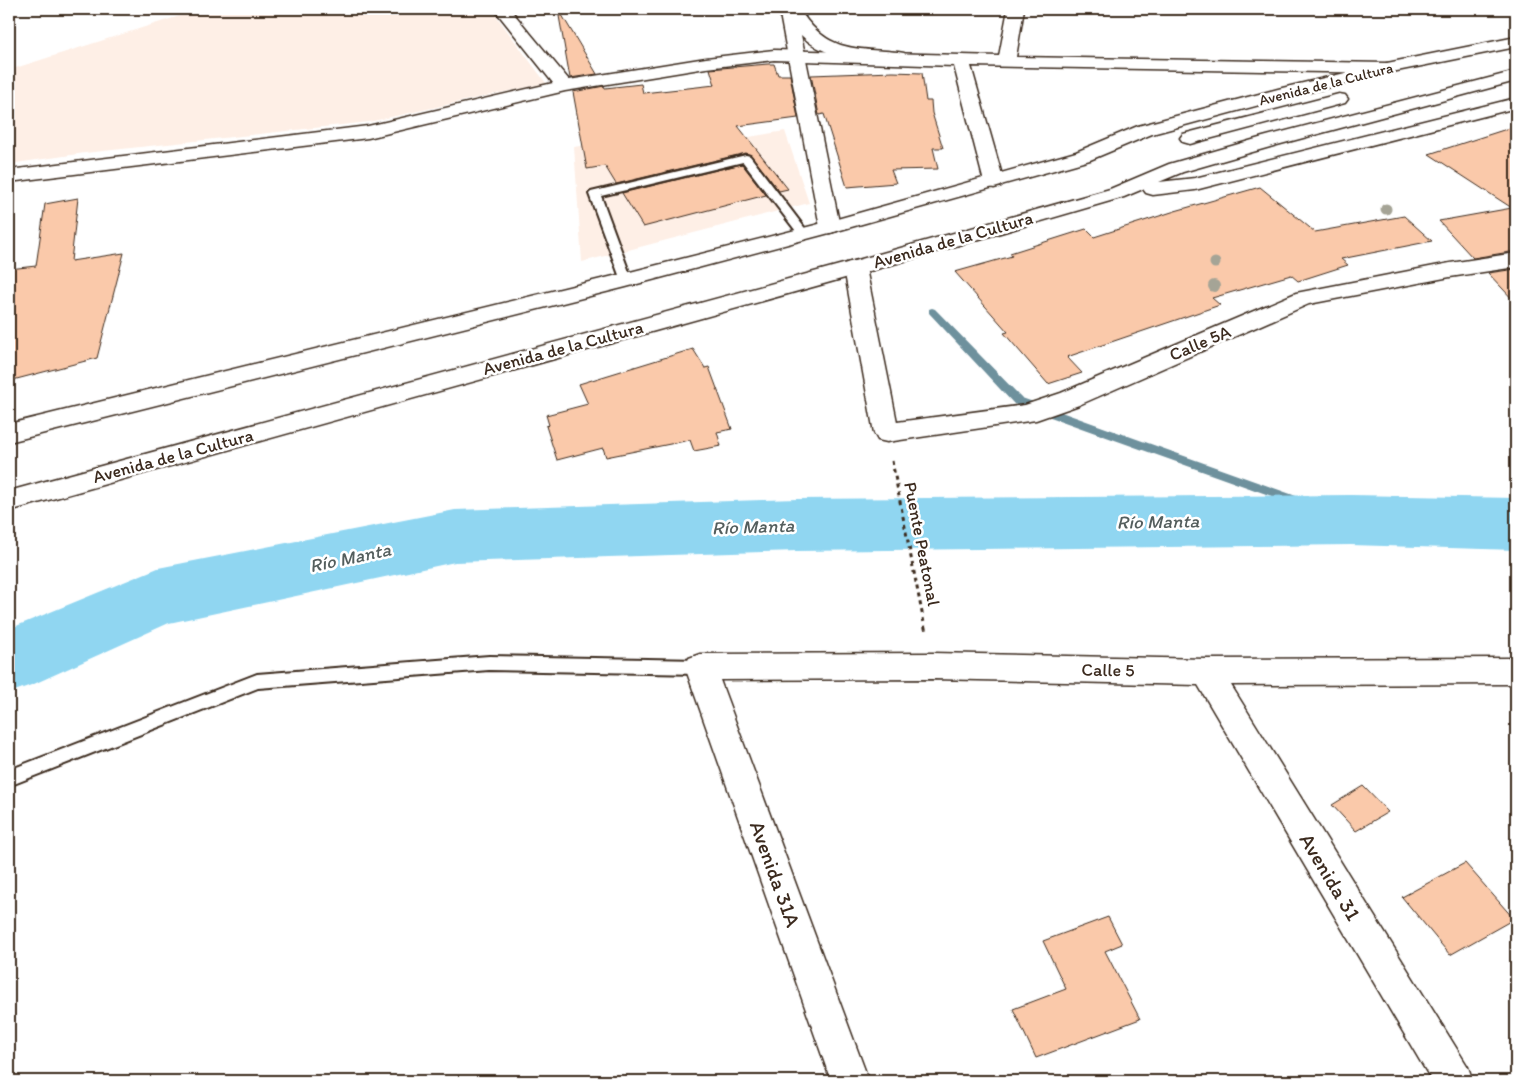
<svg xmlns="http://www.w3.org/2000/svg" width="1525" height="1090" viewBox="0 0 1525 1090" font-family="Itim,sans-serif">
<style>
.built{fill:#feefe6}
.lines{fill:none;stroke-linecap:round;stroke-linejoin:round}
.stream{fill:#6e919d;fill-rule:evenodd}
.river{fill:#90d6f1;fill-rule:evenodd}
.building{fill:#fac9aa;stroke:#3b2a1e}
.service-casing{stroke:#3b2a1e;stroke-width:4}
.minor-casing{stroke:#3b2a1e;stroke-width:3}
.tertiary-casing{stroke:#3b2a1e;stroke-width:3}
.primary-casing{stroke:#3b2a1e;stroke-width:3}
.path{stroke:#3b2a1e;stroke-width:3;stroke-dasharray:4 4;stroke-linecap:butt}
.service{fill:#fff;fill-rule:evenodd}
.minor{fill:#fff;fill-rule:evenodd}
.tertiary{fill:#fff;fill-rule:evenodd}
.primary{fill:#fff;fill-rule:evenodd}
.tree{fill:#a5a496}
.labels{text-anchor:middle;stroke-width:5;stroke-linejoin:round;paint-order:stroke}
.far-street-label{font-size:15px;fill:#3b2a1e;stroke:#fff}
.street-label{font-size:18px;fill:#3b2a1e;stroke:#fff}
.water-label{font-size:19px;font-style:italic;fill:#545e5d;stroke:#fff}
.near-street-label{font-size:21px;fill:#3b2a1e;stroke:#fff}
</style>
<rect width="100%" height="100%" fill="#fff"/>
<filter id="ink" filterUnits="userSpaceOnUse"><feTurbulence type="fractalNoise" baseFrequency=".02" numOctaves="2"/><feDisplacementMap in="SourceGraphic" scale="10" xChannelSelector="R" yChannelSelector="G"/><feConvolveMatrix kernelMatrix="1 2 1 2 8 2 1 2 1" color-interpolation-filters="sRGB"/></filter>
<g filter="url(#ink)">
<!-- built -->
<g class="built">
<path d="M191 9H284L281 13 316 9H491L546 83 369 122 85 153 9 164V70L189 13Z"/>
<path d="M785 131 809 203 582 262 574 147 651 134 731 140Z"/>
</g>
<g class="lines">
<!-- stream -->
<g class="stream">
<path d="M801 9H807V23L802 22Z"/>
<path d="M932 308 935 309 1022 398 1355 517 1357 520 1355 523H1347L1014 404 929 313V309Z"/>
</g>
<!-- river -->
<path class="river" d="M1351 495 1516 498V550L1351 545 797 551 455 562 169 623 34 684 9 693V629L158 568 455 510 797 499Z"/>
</g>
<!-- building -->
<g class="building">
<path d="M562 15 597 74 570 78 559 16Z"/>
<path d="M768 64H774L778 75H790L798 118 738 126 788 189 779 191 751 155 746 153 616 184 605 166 587 169 573 92 604 86 605 88 641 84 643 93 715 85 710 69Z"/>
<path d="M893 72 922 73 926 101H931L932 113 943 148H933L938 169 891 170 896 183 847 187 824 114 819 115 811 75Z"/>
<path d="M1516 126V251L1473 258 1439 221 1512 208 1429 154Z"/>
<path d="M742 164 766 195 643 227 622 193Z"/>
<path d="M1260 187 1315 232 1404 216 1432 241 1341 259 1348 265 1298 281 1291 275 1212 298 1220 305 1067 357 1082 373 1048 384 1004 333 1008 332 955 272 1012 256 1010 253 1086 229 1094 237 1175 211Z"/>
<path d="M78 198 71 261 124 253 97 358 9 381V269L36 266 45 204Z"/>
<path d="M1516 269V303L1488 273Z"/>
<path d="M693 349 705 368 709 367 732 429 717 432 721 446 694 451 690 440 606 457 603 448 557 460 546 426 549 425 546 415 588 404 579 384Z"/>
<path d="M1363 786 1388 812 1356 831 1332 805Z"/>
<path d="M1465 863 1514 919 1450 955 1402 897Z"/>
<path d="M1108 917 1122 944 1105 951 1140 1019 1036 1058 1013 1009 1066 989 1043 941Z"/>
</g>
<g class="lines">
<defs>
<g id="service">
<path d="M746 155 750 156 807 231 809 233 807 235H799L743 162 601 196 632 280 630 283H622L589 194 591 192Z"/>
<path d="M489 656 700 660 706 662 708 667 706 672 700 674 489 670 258 688 9 786V770L257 674Z"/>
</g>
<g id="minor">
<path d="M494 9H510L569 80 706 58 774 50 999 56 1008 9H1024L1016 57 1387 63 1393 64 1396 68 1393 72 1387 73 971 66 1004 182 1001 186 994 188 987 186 984 182 954 66 774 60 706 68 565 91 368 138 9 182V170L368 126 553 83Z"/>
<path d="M1516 253V267L1450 277 1309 304 1079 405 1036 420 887 442 878 440 874 433 844 268 847 263 855 261 863 263 866 268 897 422 1025 405 1061 393 1296 293 1450 263Z"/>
<path d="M933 653 1206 659 1516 658V684L1231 685 1468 1067 1473 1081H1432L1198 685 933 679 720 680 869 1081H831L685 667 689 658 700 654Z"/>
</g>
<path id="tertiary" d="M779 9H799C827 52 852 48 898 52L904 53 907 57 904 61 898 62C865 59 826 61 801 35L840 227 837 231 830 233 823 231 820 227Z"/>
<g id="primary">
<path d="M1516 37V47L1387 73 1289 97 1152 134 1090 160 837 231 626 287 9 442V424L626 273 823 223 1076 152 1138 126 1278 89 1387 63Z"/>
<path d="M1516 71V81L1277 145 1183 172 1159 182 1195 178 1516 98V108L1195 190 1153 195 1146 193 1143 189 1124 197 863 273 9 511V491L847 263 1110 189 1169 164 1263 137Z"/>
<path d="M1339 94 1345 95 1348 99 1345 103 1190 144 1183 142 1180 138 1183 134Z"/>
</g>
</defs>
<!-- service casing -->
<use href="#service" class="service-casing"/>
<!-- minor casing -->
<use href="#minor" class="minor-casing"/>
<!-- tertiary casing -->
<use href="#tertiary" class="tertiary-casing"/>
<!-- primary casing -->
<use href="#primary" class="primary-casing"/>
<!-- path -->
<path class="path" d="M892 461 926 633"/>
<!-- service -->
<use href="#service" class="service"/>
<!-- minor -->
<use href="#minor" class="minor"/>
<!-- tertiary -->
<use href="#tertiary" class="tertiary"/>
<!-- primary -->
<use href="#primary" class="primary"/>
</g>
<!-- trees -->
<g class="tree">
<circle cx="1386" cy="209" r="5.5"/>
<circle cx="1215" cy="263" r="5.5"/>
<circle cx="1214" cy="286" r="6"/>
</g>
</g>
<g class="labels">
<!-- far-street labels -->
<g class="far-street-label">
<text transform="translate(1326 84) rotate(-14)" y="5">Avenida de la Cultura</text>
</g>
<!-- street labels -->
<g class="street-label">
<text transform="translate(953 240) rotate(-16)" y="6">Avenida de la Cultura</text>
<text transform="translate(1200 343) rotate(-23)" y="6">Calle 5A</text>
<text transform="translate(563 348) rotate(-15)" y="6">Avenida de la Cultura</text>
<text transform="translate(173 456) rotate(-15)" y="6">Avenida de la Cultura</text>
<text transform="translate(922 544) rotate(79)" y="6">Puente Peatonal</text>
<text transform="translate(1108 670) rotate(1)" y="6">Calle 5</text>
</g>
<!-- water labels -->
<g class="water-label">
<text transform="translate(1158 521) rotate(-1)" y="7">Río Manta</text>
<text transform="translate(753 526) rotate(-2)" y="7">Río Manta</text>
<text transform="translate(350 557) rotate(-12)" y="7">Río Manta</text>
</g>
<!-- near-street labels -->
<g class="near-street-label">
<text transform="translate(775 874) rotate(70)" y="7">Avenida 31A</text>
<text transform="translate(1330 877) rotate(59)" y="7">Avenida 31</text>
</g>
</g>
<!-- margin -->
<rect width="1525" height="1090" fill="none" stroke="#fff" stroke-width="30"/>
<rect x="15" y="15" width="1495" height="1060" fill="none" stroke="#3b2a1e" stroke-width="2" filter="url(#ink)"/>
</svg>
